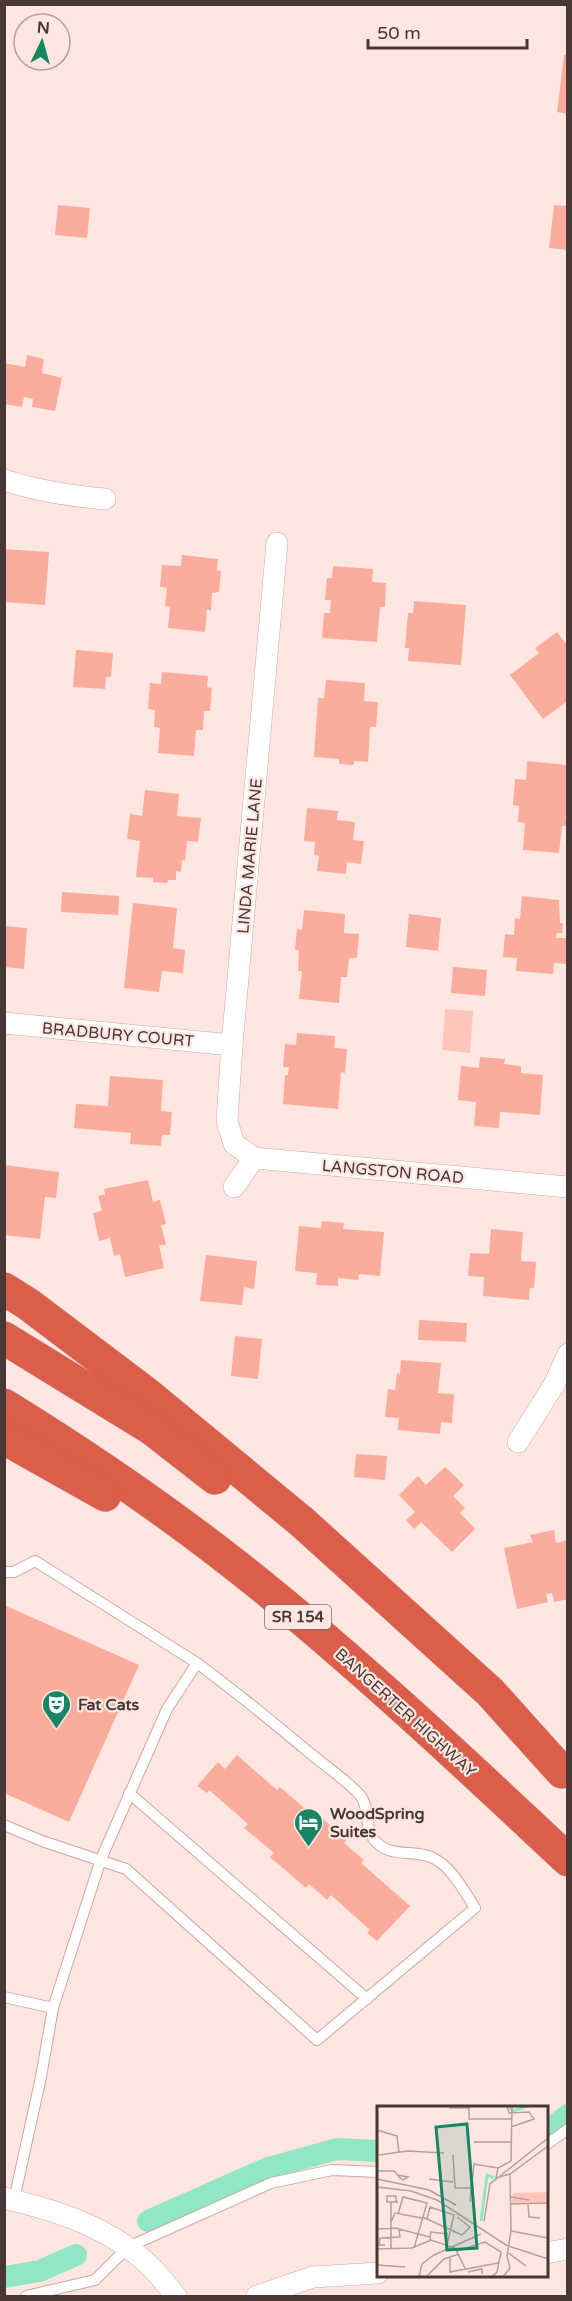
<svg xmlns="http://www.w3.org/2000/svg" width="572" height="2301" viewBox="0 0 572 2301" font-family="'Varela Round',sans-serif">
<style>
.green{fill:#fec6bb}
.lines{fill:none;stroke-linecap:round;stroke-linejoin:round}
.canal{stroke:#91e7c4;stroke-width:22}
.building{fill:#fcac9d}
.lane-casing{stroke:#cea79f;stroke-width:12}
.street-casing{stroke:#cea79f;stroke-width:22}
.highway-casing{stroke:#d3cfcf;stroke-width:34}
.lane{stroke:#fff;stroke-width:10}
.street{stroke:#fff;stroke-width:21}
.highway{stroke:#da5e4a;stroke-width:33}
.labels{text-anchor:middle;stroke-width:4.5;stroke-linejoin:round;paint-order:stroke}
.shield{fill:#ffe6e1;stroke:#7f6c69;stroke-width:1.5}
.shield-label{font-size:15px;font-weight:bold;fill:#483835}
.street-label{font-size:16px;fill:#483835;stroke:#ffe6e1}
.poi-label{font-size:16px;font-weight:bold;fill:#483835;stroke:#ffe6e1;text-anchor:start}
.inset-river{fill:none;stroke:#91e7c4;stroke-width:3}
.inset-road{fill:none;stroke:#b6a09c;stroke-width:1.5}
.view{fill:#178664;fill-opacity:0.15;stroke:#178664;stroke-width:3}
.inset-edge{fill:none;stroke:#483835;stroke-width:3}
</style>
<rect width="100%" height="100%" fill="#ffe6e1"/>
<!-- green -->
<path class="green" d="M445 1009 473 1011 470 1053 442 1050Z"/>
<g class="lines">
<!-- canal -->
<g class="canal">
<path d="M546 2132 568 2115"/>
<path d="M148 2221 268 2168 337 2149 378 2151"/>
<path d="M4 2277 40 2271 76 2255"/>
</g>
</g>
<!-- building -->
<g class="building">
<path d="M564 55H568V114L557 112Z"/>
<path d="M58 205 90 208 87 238 55 235Z"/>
<path d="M554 205 568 206V250L549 248Z"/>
<path d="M27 355 44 359 42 373 62 378 55 411 32 407 33 399 24 397 22 407 4 404V363L25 367Z"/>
<path d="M4 549 49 552 45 605 4 602Z"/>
<path d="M182 555 218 559 217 570 221 571 219 592 212 593 211 611 207 609 205 632 168 628 170 607 165 606 167 588 160 587 162 565 181 566Z"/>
<path d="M333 566 373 569 372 582 386 583 385 607H380L377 642 322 638 324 613H330L331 600H325L327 578H332Z"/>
<path d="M414 601 466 605 461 665 408 661 409 648H405L408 613H413Z"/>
<path d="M557 632 568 646V701L543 719 510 675 539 653 535 648Z"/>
<path d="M76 650 113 653 111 677H106L105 689 73 687Z"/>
<path d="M162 672 208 676 207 687 212 688 210 711H204L203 730H196L194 756 158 753 160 728 154 727 155 710 148 709 150 683 161 684Z"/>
<path d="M326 680 365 683 364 701 378 702 376 727H370L368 762 354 761V765L339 764V759L314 757 318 698H324Z"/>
<path d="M527 761 568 765V810L565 818H568V826H562L559 853 523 850 525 823 518 822 519 806 513 805 515 779 526 780Z"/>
<path d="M145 790 179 794 177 816 201 818 198 842 187 841 185 861 182 860 181 872 176 871V880H168L167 883 153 882V878L136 877 140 841 127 839 130 814 142 816Z"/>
<path d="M307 808 338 811 337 820 355 822 353 840 364 841 361 864 347 862 346 874 317 871 319 856 314 855 315 842 304 841Z"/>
<path d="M62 892 119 896 118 915 61 912Z"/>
<path d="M522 896 559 900 560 923H563L562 933H557L556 938H568V943L566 964 554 963 553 974 516 971 517 958 503 957 505 934 514 935 515 918 520 919Z"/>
<path d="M133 903 177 908 173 948 185 950 183 973 162 971 159 992 124 988Z"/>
<path d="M304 910 345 914 344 933 359 934 357 958H349L347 977H341L339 1003 299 999 302 971H298L299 950H295L297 929 302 930Z"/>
<path d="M409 914 441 918 438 951 406 947Z"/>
<path d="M4 926 27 928 24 969 4 967Z"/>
<path d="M453 967 487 970 485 996 451 993Z"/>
<path d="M297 1033 335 1036 334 1048 347 1049 345 1073 341 1072 338 1109 283 1104 285 1075H288L289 1067H283L285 1044 296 1045Z"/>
<path d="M480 1057 505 1059 504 1064 521 1066V1073L543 1075 540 1115 500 1112 499 1128 474 1126 476 1102 458 1100 461 1066 479 1068Z"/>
<path d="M110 1076 163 1080 161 1111 172 1112 170 1135H162L161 1146 130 1144 131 1133 74 1128 76 1104 108 1106Z"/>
<path d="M4 1165 59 1172 56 1198 45 1197 40 1239 4 1235Z"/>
<path d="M148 1180 153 1202 160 1200 166 1224 161 1225 166 1245H159L164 1268 125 1277 120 1254 114 1256 110 1238 99 1241 93 1213 102 1211 98 1196 105 1195 104 1189Z"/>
<path d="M322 1221 344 1223 343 1229 384 1232 380 1276 359 1274 358 1280 338 1278V1286L316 1285 317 1273 295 1271 299 1226 321 1228Z"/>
<path d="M491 1229 523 1232 521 1261 536 1262 534 1288H530L529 1300 483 1296 484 1277 468 1276 470 1253 489 1254Z"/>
<path d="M206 1255 257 1261 254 1289 244 1287 242 1305 200 1301Z"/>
<path d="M419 1320 467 1323 466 1342 418 1340Z"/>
<path d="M235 1336 262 1339 258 1379 231 1376Z"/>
<path d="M401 1360 441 1363 438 1393 454 1394 452 1423 441 1422 440 1434 398 1430 399 1418 385 1417 388 1389 395 1390 397 1373 400 1374Z"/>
<path d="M356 1454 387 1456 385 1480 354 1477Z"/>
<path d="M445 1467 464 1485 453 1496 465 1508 460 1513 475 1529 452 1552 421 1522 414 1529 406 1520 415 1512 399 1495 418 1476 426 1485Z"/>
<path d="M554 1530 556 1543 568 1540V1599L554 1602 552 1593 546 1594 548 1602 517 1609 504 1548 533 1542 530 1535Z"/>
<path d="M4 1605 139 1665 69 1822 4 1793Z"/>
<path d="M237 1755 277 1790 280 1787 309 1812 312 1809 347 1840 344 1843 364 1860 361 1863 410 1906 377 1941 367 1933 370 1930 331 1895 327 1900 309 1884 306 1888 270 1857 274 1853 244 1828 248 1824 209 1790 207 1793 197 1786 218 1762 225 1769Z"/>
</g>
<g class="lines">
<defs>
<g id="lane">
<path d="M4 1572H14L35 1561 197 1663 167 1709 101 1859 53 2008 41 2077 14 2200"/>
<path d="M129 1793 367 1999"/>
<path d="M4 1825 42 1841 126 1869 317 2040 475 1908C464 1891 453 1869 435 1859 416 1848 392 1859 376 1842 363 1829 371 1808 360 1795 346 1780 327 1767 311 1754 274 1723 236 1692 197 1663"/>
<path d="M4 1997 53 2008"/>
<path d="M546 2145 568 2129"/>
<path d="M26 2296 95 2280 128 2247 271 2183 332 2170 378 2172"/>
</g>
<g id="street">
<path d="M4 480C38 491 70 496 105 499"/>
<path d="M277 543 232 1045 227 1121 234 1144 254 1158 568 1187"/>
<path d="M4 1023 232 1045"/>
<path d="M234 1187 254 1158"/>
<path d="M518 1442 555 1383 568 1354"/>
<path d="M4 2198C59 2211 112 2228 152 2268 161 2277 168 2287 176 2296"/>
<path d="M546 2253 568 2249"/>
<path d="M257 2296 313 2277 378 2273"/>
</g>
<g id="highway">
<path d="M4 1289 28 1304 147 1394 302 1522 490 1692 562 1772"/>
<path d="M4 1338 152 1429 215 1478"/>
<path d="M4 1405C98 1463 189 1526 274 1596 376 1680 472 1770 568 1860"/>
<path d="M4 1438 105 1495"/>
</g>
</defs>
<!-- lane casing -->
<use href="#lane" class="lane-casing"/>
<!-- street casing -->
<use href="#street" class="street-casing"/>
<!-- highway casing -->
<use href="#highway" class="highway-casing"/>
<!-- lane -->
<use href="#lane" class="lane"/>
<!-- street -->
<use href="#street" class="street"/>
<!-- highway -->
<use href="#highway" class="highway"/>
</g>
<!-- icons -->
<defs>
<symbol id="theatre-pin" viewBox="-11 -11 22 30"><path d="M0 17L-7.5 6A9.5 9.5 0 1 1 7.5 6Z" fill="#178664" stroke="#ffe6e1"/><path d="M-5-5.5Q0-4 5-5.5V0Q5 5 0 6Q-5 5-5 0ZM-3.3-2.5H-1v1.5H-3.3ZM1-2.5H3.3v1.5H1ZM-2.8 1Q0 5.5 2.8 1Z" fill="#fff"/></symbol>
<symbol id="hotel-pin" viewBox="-11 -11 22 30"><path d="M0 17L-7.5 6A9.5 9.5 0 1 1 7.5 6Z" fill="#178664" stroke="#ffe6e1"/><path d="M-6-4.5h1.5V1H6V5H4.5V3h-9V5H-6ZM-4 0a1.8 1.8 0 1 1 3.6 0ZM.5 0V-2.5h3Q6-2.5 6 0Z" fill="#fff"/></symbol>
</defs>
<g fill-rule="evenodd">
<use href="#theatre-pin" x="40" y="1688" width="33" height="45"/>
<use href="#hotel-pin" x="292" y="1806" width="33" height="45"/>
</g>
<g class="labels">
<!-- shield labels -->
<rect class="shield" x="265" y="1605" width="66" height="24" rx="4.5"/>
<g class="shield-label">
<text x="298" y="1622">SR 154</text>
</g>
<!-- street labels -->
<g class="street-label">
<text transform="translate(249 856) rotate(-85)" y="6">LINDA MARIE LANE</text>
<text transform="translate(118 1034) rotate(5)" y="6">BRADBURY COURT</text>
<text transform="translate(393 1171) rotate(5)" y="6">LANGSTON ROAD</text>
<text transform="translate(406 1712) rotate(42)" y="6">BANGERTER HIGHWAY</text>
</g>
<!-- poi labels -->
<g class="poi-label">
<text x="78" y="1710">Fat Cats</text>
<text x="330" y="1819">WoodSpring<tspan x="330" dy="18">Suites</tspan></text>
</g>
</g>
<!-- overview -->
<g transform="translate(377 2106)">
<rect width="171" height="171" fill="#ffe6e1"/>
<path d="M171 86V97H135L136 87Z" fill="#fec6bb"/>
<path class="inset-river" d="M132 0 136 5 151 0M104 115 110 69 117 72"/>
<path class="inset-road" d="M92 0V13H134M130 0 132 7 152 6 157 13 134 21M135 0 134 55 121 62 119 72 133 68 171 40M72 2H92M0 24 20 30 22 47M97 36H134M2 49 30 45 67 47M76 49 78 82M0 65H17L24 73 26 74 31 71 20 69M0 73 52 84 79 99M52 73 76 76M0 81 34 85 60 94 129 139 171 153M78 82H97M134 91 152 94M14 96V142M19 96V90H10V96H21M93 96 97 58 121 62M134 98 171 97M151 98 152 111 163 112M21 108 26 91 50 97 37 142M45 111 50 113 53 101 77 109 70 139M80 111 93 121 88 126M50 113 85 129 88 126M107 115 113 78 171 32M14 116 18 107 45 112M0 123 18 122 53 131V134M134 125 171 132M53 131 54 126 71 128M8 139H2L3 132 23 131 22 123M0 143 35 142 54 134 78 142 89 164M80 145 108 136 124 146 120 166 114 171M130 146 149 160M73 151V166L121 157M0 159 28 161M91 166 105 163V168M42 171 45 158 57 149 104 128M49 171 67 153 82 148M126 171 133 162 130 150 134 125 133 68"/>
<path class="view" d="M90 18 100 142 70 144 59 21Z"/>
<rect width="171" height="171" class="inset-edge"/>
</g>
<!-- border -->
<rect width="572" height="2301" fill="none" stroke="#483835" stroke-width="12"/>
<!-- north arrow -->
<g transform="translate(42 42) rotate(5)"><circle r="28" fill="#ffe6e1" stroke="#b6a09c" stroke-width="1.5"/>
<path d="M0-4.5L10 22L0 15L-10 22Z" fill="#178664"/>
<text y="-9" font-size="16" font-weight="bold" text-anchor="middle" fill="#483835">N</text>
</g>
<!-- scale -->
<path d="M368 39v9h159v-9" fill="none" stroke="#483835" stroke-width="3"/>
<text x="377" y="39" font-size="18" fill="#483835" stroke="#ffe6e1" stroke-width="4.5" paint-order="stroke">50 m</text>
</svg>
